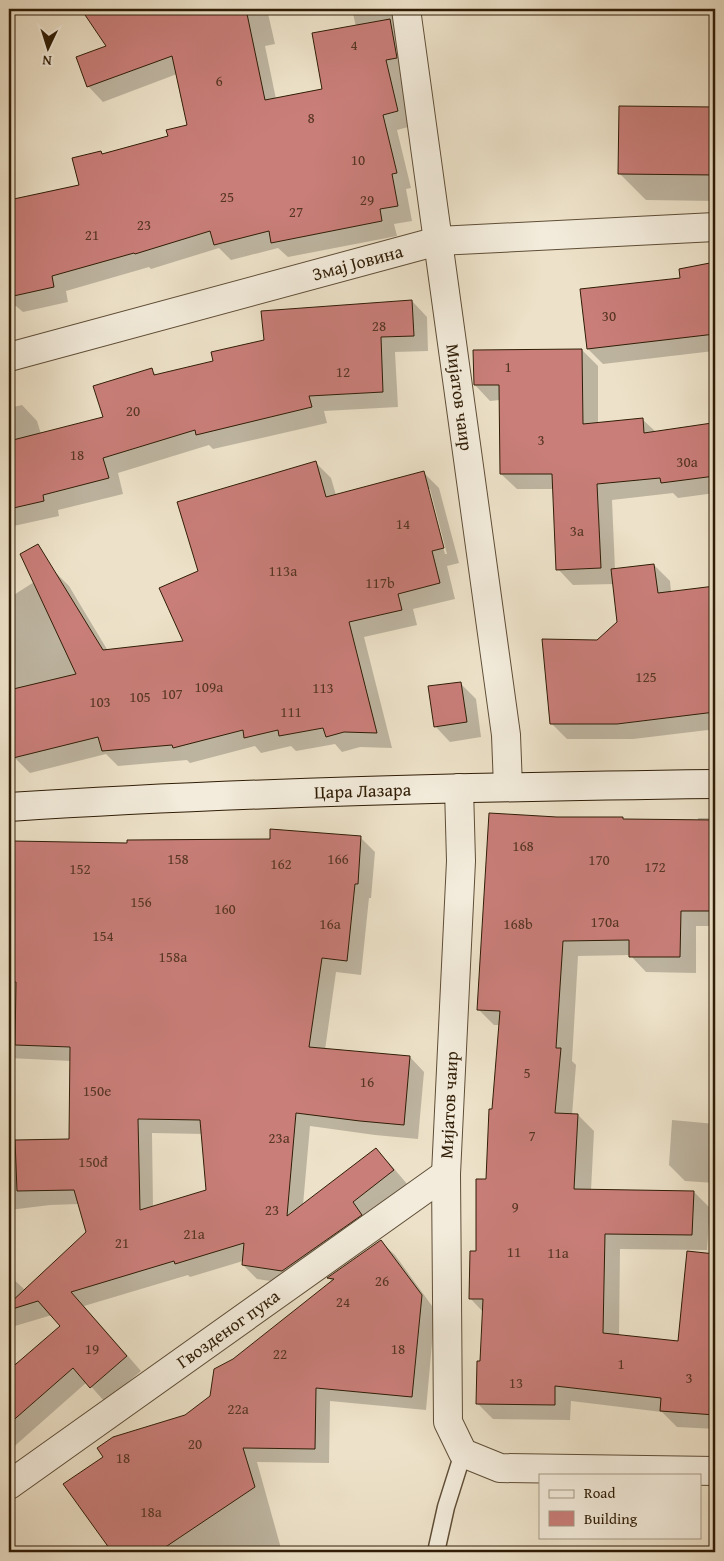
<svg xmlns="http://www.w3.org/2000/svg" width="724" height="1561" viewBox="0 0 724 1561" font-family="'Gentium Book Plus',serif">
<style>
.shadow{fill:#0003;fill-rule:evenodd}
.building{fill:#c97e79;stroke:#301d06;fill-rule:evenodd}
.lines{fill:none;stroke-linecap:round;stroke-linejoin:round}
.service-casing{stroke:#5f4e37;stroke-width:19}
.minor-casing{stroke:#5f4e37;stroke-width:30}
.secondary-casing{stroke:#301d06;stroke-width:30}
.service{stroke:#f3ecdc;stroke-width:16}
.minor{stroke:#f3ecdc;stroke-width:28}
.secondary{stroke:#f3ecdc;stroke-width:28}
.labels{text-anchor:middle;stroke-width:4;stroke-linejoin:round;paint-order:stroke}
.number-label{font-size:15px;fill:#563523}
.street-label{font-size:18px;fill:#301d06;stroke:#f3ecdc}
</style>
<rect width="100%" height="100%" fill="#ede2c9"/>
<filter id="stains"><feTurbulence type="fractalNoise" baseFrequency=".004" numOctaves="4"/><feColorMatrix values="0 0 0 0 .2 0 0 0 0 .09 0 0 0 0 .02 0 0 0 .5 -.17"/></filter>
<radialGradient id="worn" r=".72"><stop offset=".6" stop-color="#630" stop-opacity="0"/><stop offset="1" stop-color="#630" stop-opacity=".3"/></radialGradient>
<!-- shadow -->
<g class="shadow">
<path d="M82 9H267L275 44 265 46 276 99 323 90 356 27 352 9H400L411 72 400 74 412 126 397 130 411 188 406 189 412 221 394 224 397 236 288 257 278 248 231 260 219 248 151 269 149 267 66 291 68 302 23 312 16 306 9 307V187L14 200 80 185 101 153 103 155 169 137 188 126 177 74 103 102 88 86 108 46Z"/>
<path d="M621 107 715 108V201L646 200 620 174Z"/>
<path d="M705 294 714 351 603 364 588 349Z"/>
<path d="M412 301 427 317 428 351 395 352 398 407 324 411 327 423 213 449 209 445 118 473 123 494 58 510 59 516 9 527V408L22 405 37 421 41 434 104 418 151 370 158 376 214 362 265 341Z"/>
<path d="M582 350 598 366V424L642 419 656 432 711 425 715 429V493L678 498 673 493 612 500 615 570 654 565 670 581 671 592 715 587V737L708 730 633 739H567L551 723 597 641 618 623 614 584 573 585 558 569 554 489H517L501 474 500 400 490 401 475 385Z"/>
<path d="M315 462 331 478 336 495 423 472 439 488 459 563 447 566 455 599 413 609 417 625 364 637 392 748 360 747 342 752 335 744 296 751 291 746 261 753 255 746 190 763 187 760 118 766 106 754 30 773 14 757 9 758V598L53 570 69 586 108 651 185 642 200 572ZM427 489H430L447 554H445Z"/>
<path d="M460 683 476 699 481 737 450 742 435 726Z"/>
<path d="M698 818H715V926H696V973L646 972 630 955 578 956 572 1061 576 1065 572 1115H578L594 1131 591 1191 694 1192 710 1208 707 1250 620 1249 619 1336 679 1342 688 1252 715 1255V1429L677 1427 662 1412 571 1401 570 1420 493 1419 477 1403 483 1312 470 1298 487 1181 500 1025H494L478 1009 625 821H698Z"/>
<path d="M361 838 375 852 371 898H369L361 975 336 972 325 1050 410 1057 424 1072 418 1139 375 1135 310 1126 303 1205 376 1150 390 1164 408 1185 297 1285 257 1279 243 1265V1261L190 1277 188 1275 84 1306 141 1371 105 1402 87 1382 9 1451V1356L17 1365 62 1326 52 1315 15 1326 9 1321V1275L25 1290 87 1233 79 1204 50 1205 9 1210V1142L71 1140V1061L9 1058V855L128 844ZM152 1133 203 1134 207 1191 153 1207Z"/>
<path d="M672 1120 715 1124V1183L685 1181 669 1165Z"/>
<path d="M380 1241 395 1255 435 1310 426 1410 330 1401 329 1463 257 1462 282 1552H98L108 1544 185 1416 211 1397 234 1360 332 1282 329 1278Z"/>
<path d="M536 1547 715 1550V1552H536Z"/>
</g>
<!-- building -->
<g class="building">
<path d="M81 9H246L265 100 322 89 312 33 390 19 397 58 386 60 398 111 383 115 397 173 392 174 398 206 380 209 382 221 271 243 269 231 214 245 210 231 135 254 134 253 52 276 54 287 9 297V200L79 185 72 158 101 151 102 154 168 136 166 130 187 125 172 56 87 87 76 57 106 46Z"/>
<path d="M619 106 715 107V175L618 174Z"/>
<path d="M715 262V334L587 349 580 289 680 278 679 269Z"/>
<path d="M412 300 414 336 381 337 383 392 309 396 312 407 196 435 195 430 103 458 109 478 43 495 44 501 9 509V441L103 417 93 386 152 368 154 375 213 361 211 352 264 340 261 311Z"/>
<path d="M582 349 583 424 643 418 644 433 712 423 715 448V476L661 483 660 478 597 484 601 568 556 570 552 474H500L499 385H474L473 350Z"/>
<path d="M316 461 326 497 424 471 444 548 432 551 440 583 398 594 402 610 349 622 377 733 344 732 326 737 323 728 279 736 278 730 244 738 243 730 173 748 172 745 102 751 98 737 13 758 9 740V690L76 674 20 554 38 544 103 650 183 641 159 588 198 571 177 502Z"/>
<path d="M654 564 658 593 715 586V712L617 724H550L542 639 597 640 617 622 611 569Z"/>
<path d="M461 682 467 722 434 727 428 686Z"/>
<path d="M489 813 557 817H623V819L715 820V911H681L680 957H629V940L563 941 556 1048H561L555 1113 578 1114 574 1189 694 1191 692 1235 605 1234 603 1333 678 1341 687 1251 715 1254V1415L660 1411 661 1398 555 1386V1405L476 1404 477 1361H480L483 1299H469L470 1251H476V1179H486L489 1109H492L500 1011 477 1010Z"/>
<path d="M270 829 361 836 358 884H355L347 961 322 958 309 1047 410 1056 404 1125 360 1121 296 1113 287 1216 376 1148 394 1170 353 1202 362 1215 282 1271 242 1265 244 1243 175 1264 174 1261 71 1292 127 1356 90 1388 73 1368 9 1424V1370L60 1326 38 1301 9 1310V1304L86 1232 74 1190 17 1191 15 1140 69 1139 70 1047 15 1045 16 982H14L13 841 127 843V840L270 839ZM138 1119 200 1120 206 1190 140 1210Z"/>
<path d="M381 1240 422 1295 412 1397 316 1388 315 1449 243 1448 255 1487 158 1552H112L63 1484 103 1457 97 1448 113 1437 185 1415 210 1396 214 1369 233 1359 334 1279 327 1278Z"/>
</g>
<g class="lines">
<defs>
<path id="service" d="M436 1552 446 1507 463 1453"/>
<g id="minor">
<path id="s1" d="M406 9 506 735 508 787"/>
<path id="s2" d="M9 357 438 241 715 227"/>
<path d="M459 788 461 861 446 1174 448 1422 463 1453 500 1468 715 1471"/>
<path id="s3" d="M9 1485 446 1174"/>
</g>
<g id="secondary">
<path id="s4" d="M9 807C244 792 480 787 715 784"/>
</g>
</defs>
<!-- service casing -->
<use href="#service" class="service-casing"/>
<!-- minor casing -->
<use href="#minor" class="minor-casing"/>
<!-- secondary casing -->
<use href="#secondary" class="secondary-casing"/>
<!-- service -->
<use href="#service" class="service"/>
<!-- minor -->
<use href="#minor" class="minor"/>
<!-- secondary -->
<use href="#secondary" class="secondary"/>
</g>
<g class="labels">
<!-- number labels -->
<g class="number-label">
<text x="354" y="50">4</text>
<text x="219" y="86">6</text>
<text x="311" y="123">8</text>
<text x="358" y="165">10</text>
<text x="227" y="202">25</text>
<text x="367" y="205">29</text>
<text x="296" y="217">27</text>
<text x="144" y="230">23</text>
<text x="92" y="240">21</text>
<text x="609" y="321">30</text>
<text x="379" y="331">28</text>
<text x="508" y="372">1</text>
<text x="343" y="377">12</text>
<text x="133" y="416">20</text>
<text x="541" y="445">3</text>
<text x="77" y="460">18</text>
<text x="687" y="467">30a</text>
<text x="403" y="529">14</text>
<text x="577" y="536">3a</text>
<text x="283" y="576">113a</text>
<text x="380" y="588">117b</text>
<text x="646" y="682">125</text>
<text x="209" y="692">109a</text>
<text x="323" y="693">113</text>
<text x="172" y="699">107</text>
<text x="140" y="702">105</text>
<text x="100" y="707">103</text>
<text x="291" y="717">111</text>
<text x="523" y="851">168</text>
<text x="178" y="864">158</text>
<text x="338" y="864">166</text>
<text x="599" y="865">170</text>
<text x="281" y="869">162</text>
<text x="655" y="872">172</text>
<text x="80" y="874">152</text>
<text x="141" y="907">156</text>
<text x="225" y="914">160</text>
<text x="605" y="927">170a</text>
<text x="330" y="929">16a</text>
<text x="518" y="929">168b</text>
<text x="103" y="941">154</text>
<text x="173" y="962">158a</text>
<text x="527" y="1078">5</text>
<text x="367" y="1087">16</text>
<text x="97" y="1096">150e</text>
<text x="532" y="1141">7</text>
<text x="279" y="1143">23a</text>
<text x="93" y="1167">150đ</text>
<text x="515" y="1212">9</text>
<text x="272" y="1215">23</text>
<text x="194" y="1239">21a</text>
<text x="122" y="1248">21</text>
<text x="514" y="1257">11</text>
<text x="558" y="1258">11a</text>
<text x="382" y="1286">26</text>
<text x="343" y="1307">24</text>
<text x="92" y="1354">19</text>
<text x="398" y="1354">18</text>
<text x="280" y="1359">22</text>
<text x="621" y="1369">1</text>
<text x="689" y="1383">3</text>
<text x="516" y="1388">13</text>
<text x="238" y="1414">22a</text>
<text x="195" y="1449">20</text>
<text x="123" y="1463">18</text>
<text x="151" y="1517">18a</text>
</g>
<!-- street labels -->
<g class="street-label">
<text dy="6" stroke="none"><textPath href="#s2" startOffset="361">Змај Јовина</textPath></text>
<text dy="6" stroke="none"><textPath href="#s1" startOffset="392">Мијатов чаир</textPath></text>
<text dy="6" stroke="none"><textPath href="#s4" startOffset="354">Цара Лазара</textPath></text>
<text transform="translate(449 1105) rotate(-87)" y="6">Мијатов чаир</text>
<text dy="6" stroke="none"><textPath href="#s3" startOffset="269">Гвозденог пука</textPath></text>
</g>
</g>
<!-- margin -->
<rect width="724" height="1561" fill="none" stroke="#ede2c9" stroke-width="30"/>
<rect x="10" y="10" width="704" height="1541" fill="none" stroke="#301d06" stroke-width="2.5"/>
<rect x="15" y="15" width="694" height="1531" fill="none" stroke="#301d06"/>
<!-- legend -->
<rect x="539" y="1474" width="162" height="65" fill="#f3ecdc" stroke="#a59986"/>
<rect x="549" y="1490" width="25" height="8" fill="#f3ecdc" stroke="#a59986"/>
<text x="584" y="1498" font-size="15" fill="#301d06">Road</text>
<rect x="549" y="1511" width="25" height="15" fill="#c97e79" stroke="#a59986"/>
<text x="584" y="1524" font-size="15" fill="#301d06">Building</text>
<!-- north arrow -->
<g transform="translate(48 48) rotate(184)" stroke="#f3ecdc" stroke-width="4" paint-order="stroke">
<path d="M0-4L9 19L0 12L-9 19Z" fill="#301d06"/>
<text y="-8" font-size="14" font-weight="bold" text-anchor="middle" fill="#301d06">N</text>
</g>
<rect width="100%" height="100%" filter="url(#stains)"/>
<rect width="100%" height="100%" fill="url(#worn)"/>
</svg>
